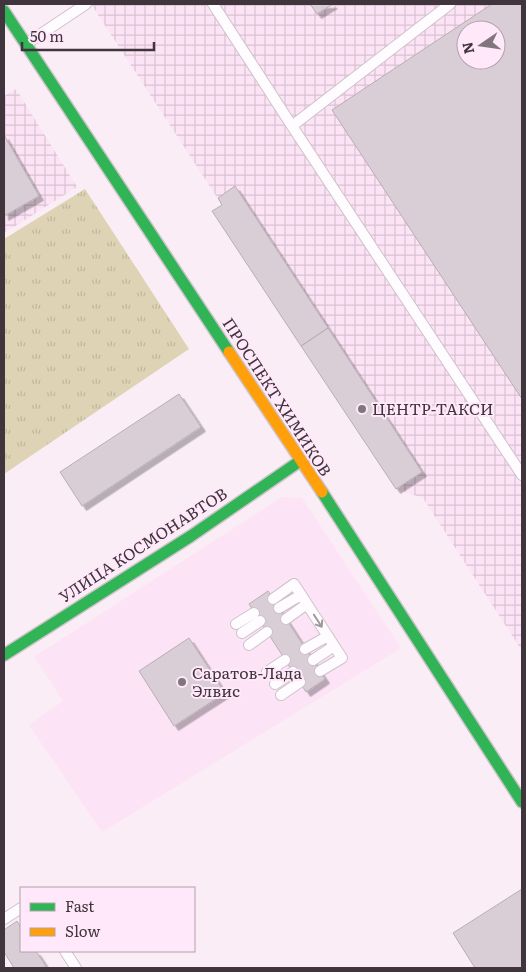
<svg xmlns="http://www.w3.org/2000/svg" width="526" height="972" viewBox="0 0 526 972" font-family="Literata,serif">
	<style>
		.built { fill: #fce3f5 }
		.industrial { fill: url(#industrial-grid); fill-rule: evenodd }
		.grass { fill: url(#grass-tufts) }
		.building { fill: #daced6; stroke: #b9aeb5; fill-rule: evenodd; filter: url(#shadow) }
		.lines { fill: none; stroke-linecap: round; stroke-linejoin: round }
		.lane-casing { stroke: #cec3cb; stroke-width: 12 }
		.fast-casing { stroke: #cec3cb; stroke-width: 14 }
		.slow-casing { stroke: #cec3cb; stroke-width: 14 }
		.lane { stroke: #fefcfe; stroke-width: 10 }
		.fast { stroke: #30b455; stroke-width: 11 }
		.slow { stroke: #ff9f0a; stroke-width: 11 }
		.oneway { stroke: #9f989e }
		.poi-dot { fill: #81757e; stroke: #ffe8f9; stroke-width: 2 }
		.labels { text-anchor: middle; stroke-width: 4; stroke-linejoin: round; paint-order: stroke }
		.street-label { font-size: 16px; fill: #40353d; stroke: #ffe8f9 }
		.poi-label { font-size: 16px; fill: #40353d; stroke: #ffe8f9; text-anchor: start }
	</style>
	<defs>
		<pattern id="industrial-grid" width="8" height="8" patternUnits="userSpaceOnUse" patternTransform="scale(1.25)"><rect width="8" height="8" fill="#fce3f5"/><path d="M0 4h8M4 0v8" fill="none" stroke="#d9c3d3"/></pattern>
		<pattern id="grass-tufts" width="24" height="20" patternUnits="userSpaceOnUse" patternTransform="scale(1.25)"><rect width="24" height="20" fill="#ded4b5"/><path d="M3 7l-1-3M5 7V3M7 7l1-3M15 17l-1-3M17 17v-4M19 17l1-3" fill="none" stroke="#c0b79d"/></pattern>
		<filter id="shadow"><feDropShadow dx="4.5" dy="4.5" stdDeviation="0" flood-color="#0004"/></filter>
	</defs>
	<rect width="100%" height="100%" fill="#faedf6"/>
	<path class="built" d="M282,497L302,498L401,648L102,832L29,725L63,701L34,657Z"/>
	<path class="industrial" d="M91,4H522V651L423,498L396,489L422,472L235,186L222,205ZM466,30H496V60H466Z
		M16,89L77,187L4,233V96Z"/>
	<path class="grass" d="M85,189L189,349L4,474V239Z"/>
	<path class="building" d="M310,4H333L317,14Z
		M492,4H522V399L332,110ZM466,30H496V60H466Z
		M4,135L39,196L4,216Z
		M235,186L328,328L301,346L212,211L222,205L218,198Z
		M328,328L422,472L396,489L301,346Z
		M179,394L201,427L82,506L60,472Z
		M268,591L325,679L306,692L249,604Z
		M189,638L225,693L174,726L139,671Z
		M522,889V968H475L453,933Z
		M17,921L21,928V951H36L47,968H14L4,952V930Z"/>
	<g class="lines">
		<defs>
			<path id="lane" d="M213,4L292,126L522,475
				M26,44L86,4
				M292,126L450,4
				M273,599L294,584L342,658L320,671
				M279,608L301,595
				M286,619L307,604
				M236,624L254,613
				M242,633L260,621
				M249,645L267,632
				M305,649L328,636
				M313,660L334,646
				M267,672L285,660
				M275,684L293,672
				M281,695L300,682
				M4,919L21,908
				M65,951L76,968"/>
			<path id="fast" d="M4,11L229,352
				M322,492L522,802
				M4,655L191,536L300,461"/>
			<path id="slow" d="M229,352L322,492"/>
		</defs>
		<use href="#lane" class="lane-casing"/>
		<use href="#fast" class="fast-casing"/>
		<use href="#slow" class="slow-casing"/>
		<use href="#lane" class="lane"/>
		<use href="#fast" class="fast"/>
		<use href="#slow" class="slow"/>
	</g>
	<defs><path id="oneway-shaft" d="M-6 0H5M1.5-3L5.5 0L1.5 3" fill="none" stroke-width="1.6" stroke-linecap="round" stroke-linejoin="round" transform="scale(1.25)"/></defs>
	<use class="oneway" href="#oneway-shaft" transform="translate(318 621) rotate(57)"/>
	<g class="poi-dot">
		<circle cx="362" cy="409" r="5"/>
		<circle cx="182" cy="682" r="5"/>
	</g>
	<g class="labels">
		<g class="street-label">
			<text transform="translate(277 397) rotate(57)" y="6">ПРОСПЕКТ ХИМИКОВ</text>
			<text transform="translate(143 545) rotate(-33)" y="6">УЛИЦА КОСМОНАВТОВ</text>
		</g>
		<g class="poi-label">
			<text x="372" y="415">ЦЕНТР-ТАКСИ</text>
			<text x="192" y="679">Саратов-Лада<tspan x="192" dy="18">Элвис</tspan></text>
		</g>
	</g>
	<rect width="526" height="972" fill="none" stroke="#40353d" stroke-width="10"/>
	<rect x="20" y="887" width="175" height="65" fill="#ffe8f9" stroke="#b3a0ae"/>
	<rect x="30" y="903" width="25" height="8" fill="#30b455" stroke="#b3a0ae"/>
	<text x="65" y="912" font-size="15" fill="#40353d">Fast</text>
	<rect x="30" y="928" width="25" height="8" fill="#ff9f0a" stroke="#b3a0ae"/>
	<text x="65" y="937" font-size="15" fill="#40353d">Slow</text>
	<g transform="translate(481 45) rotate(257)"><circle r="24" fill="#ffe8f9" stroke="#b3a0ae"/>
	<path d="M0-4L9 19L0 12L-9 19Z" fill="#81757e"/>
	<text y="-8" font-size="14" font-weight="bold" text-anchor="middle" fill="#40353d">N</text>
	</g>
	<path d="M22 42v8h132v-8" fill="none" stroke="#40353d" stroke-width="2.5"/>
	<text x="30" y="42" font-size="15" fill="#40353d" stroke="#ffe8f9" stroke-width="4" paint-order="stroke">50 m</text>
</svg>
